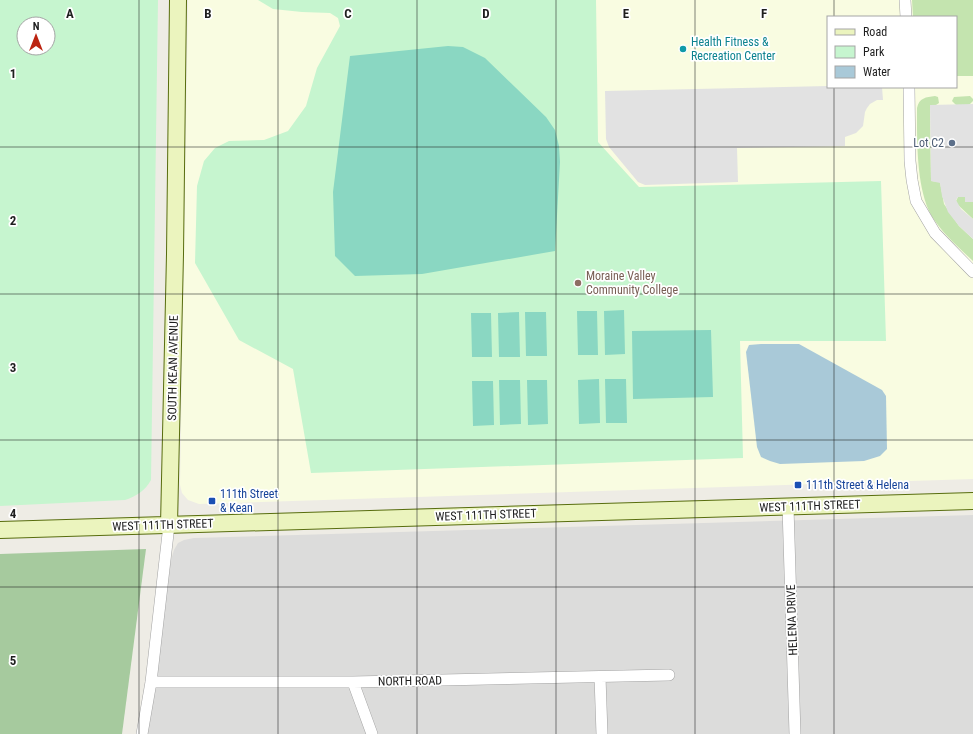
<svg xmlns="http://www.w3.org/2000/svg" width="973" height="734" viewBox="0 0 973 734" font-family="'Roboto Condensed',sans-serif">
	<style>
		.residential { fill: #dcdcdb }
		.education { fill: #f9fce1; fill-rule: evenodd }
		.grass { fill: #c4e4af }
		.forest { fill: #a6ca9e }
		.park { fill: #c6f5cf; fill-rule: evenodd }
		.pitch { fill: #8ad7c2 }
		.parking { fill: #e2e2e2 }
		.water { fill: #a9c9d8 }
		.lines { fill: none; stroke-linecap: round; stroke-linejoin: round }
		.street-casing { stroke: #a2a2a2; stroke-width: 12 }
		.secondary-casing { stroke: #586d0e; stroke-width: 18 }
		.street { stroke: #fff; stroke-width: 11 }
		.secondary { stroke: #ebf4be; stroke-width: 16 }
		.grid { fill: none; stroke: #1e1e1e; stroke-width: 1; stroke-opacity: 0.55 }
		.culture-dot { fill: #0f9aa8; stroke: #fff; stroke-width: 1.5 }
		.service-dot { fill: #5c6f8a; stroke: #fff; stroke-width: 1.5 }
		.education-dot { fill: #8d6e63; stroke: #fff; stroke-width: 1.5 }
		.transit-dot { fill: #1a4fb4; stroke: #fff; stroke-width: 1.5 }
		.labels { text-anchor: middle; stroke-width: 3.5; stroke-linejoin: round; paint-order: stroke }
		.culture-label { font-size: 12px; fill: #0d838f; stroke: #fff; text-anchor: start }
		.service-label { font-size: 12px; fill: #4e5e75; stroke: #fff; text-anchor: end }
		.education-label { font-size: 12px; fill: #785e54; stroke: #fff; text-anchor: start }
		.street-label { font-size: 12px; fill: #1e1e1e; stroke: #fff }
		.transit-label { font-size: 12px; fill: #164399; stroke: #fff; text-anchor: start }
		.grid-label { font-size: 13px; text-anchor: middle; font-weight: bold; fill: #1e1e1e; stroke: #fff; stroke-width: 3.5; stroke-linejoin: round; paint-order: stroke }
	</style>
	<rect width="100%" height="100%" fill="#eeece5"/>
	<path class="residential" d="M973,515V734H146L171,560L174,550L178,543L184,540L194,538Z"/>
	<path class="education" d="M188,0H973V479L199,504L188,500L182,493L180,485ZM828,17H956V87H828Z"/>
	<path class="grass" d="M912,0H973V76H956V17H913Z
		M935,96L938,97L939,103L936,105H930L931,181L940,182L944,204L959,226L973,239V261C958,247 942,233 931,215C916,187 917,139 917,108C919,98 926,97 935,96Z
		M970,96L973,99V101L969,105H956L952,101L954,97Z
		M958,197H965V202H973V219L957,204L956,201Z"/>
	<path class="forest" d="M146,549L122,734H0V554Z"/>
	<path class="park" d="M0,0H158L151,480C146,490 135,497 125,500L0,506ZM24,24H48V48H24Z
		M258,0H596L598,142L639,187L881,181L886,341H740L743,458L311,473L293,369L239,340L195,263L197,186L204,161L215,148L229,141L264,140L288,131L306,106L317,68L340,26L338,18L330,13L302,12L273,9Z"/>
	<path class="pitch" d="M448,46L463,47L485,58L546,117L555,130L559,146L560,162L555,251L422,274L355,276L335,256L333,192L350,56Z
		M624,310L625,354L605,355L604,311Z
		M577,311H597L598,355H578Z
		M519,312L520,357H499L498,313Z
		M525,312H546L547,356H526Z
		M471,313H491L492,357H472Z
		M711,330L713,397L633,399L632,331Z
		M599,379L600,423L579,424L578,380Z
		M605,379H626L627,423H606Z
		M499,380H520L521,424L500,425Z
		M527,380H547L548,424L528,425Z
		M493,381L494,425L473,426L472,381Z"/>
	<path class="parking" d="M828,86L882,87L883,100H877L870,104L867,108L865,112L863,126L856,133L845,137V146L737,148L738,182L645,185L638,182L609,147L606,139L605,91Z
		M973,104V202H965V197H958L956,200L961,209L973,219V239L959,226L948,212L942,196L940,183L931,181L930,105Z"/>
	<path class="water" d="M761,344H799L882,390L886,396L887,449L880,456L864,461L780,464L770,461L761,457L757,447L746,352L749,345Z"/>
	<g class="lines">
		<defs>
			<path id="street" d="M905,0L906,17
				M909,87L910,161L912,180L916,201L935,233L973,272
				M788,507L795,734
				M600,677L602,734
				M151,682H353L669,675
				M353,682L372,734
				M142,734L151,682L169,525"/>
			<path id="secondary" d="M169,525L175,254L178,0
				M0,530L973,501"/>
		</defs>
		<use href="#street" class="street-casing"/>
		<use href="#secondary" class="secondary-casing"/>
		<use href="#street" class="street"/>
		<use href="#secondary" class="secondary"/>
	</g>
	<path class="grid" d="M139,0V734M278,0V734M417,0V734M556,0V734M695,0V734M834,0V17M834,87V734M0,147H973M0,294H973M0,440H973M0,587H973"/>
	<circle class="culture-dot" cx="683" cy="49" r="4"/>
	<circle class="service-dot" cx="952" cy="143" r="4"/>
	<circle class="education-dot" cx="578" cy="283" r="4"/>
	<g class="transit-dot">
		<rect x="794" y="481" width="8" height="8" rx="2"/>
		<rect x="208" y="497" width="8" height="8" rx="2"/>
	</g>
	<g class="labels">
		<g class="culture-label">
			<text x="691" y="46">Health Fitness &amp;<tspan x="691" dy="14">Recreation Center</tspan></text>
		</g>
		<g class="service-label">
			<text x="944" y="147">Lot C2</text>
		</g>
		<g class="education-label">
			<text x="586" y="280">Moraine Valley<tspan x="586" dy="14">Community College</tspan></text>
		</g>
		<g class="street-label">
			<text transform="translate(173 368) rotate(-89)" y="4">SOUTH KEAN AVENUE</text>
			<text transform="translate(810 506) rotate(-2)" y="4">WEST 111TH STREET</text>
			<text transform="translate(486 515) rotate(-2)" y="4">WEST 111TH STREET</text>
			<text transform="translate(163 525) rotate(-2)" y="4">WEST 111TH STREET</text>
			<text transform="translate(792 620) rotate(-92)" y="4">HELENA DRIVE</text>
			<text transform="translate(410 681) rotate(-1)" y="4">NORTH ROAD</text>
		</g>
		<g class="transit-label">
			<text x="806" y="489">111th Street &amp; Helena</text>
			<text x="220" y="498">111th Street<tspan x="220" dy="14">&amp; Kean</tspan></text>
		</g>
	</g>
	<g class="grid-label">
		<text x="70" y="18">A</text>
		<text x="208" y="18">B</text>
		<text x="348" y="18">C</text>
		<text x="486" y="18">D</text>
		<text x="626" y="18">E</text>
		<text x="764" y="18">F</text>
		<text x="13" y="78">1</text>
		<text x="13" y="225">2</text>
		<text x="13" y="372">3</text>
		<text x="13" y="518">4</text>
		<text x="13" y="665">5</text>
	</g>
	<rect x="827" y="16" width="130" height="72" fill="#ffffff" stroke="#a5a5a5"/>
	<rect x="835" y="29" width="20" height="6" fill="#ebf4be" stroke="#a5a5a5"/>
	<text x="863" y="36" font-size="12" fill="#1e1e1e">Road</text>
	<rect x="835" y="46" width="20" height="12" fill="#c6f5cf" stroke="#a5a5a5"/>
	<text x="863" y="56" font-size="12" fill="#1e1e1e">Park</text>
	<rect x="835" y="66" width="20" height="12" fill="#a9c9d8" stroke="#a5a5a5"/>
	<text x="863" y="76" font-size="12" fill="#1e1e1e">Water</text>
	<g transform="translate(36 36)"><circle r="19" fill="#ffffff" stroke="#a5a5a5"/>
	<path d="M0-3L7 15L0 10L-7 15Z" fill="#bc2411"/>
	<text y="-6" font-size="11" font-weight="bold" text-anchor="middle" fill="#1e1e1e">N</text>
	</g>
</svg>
